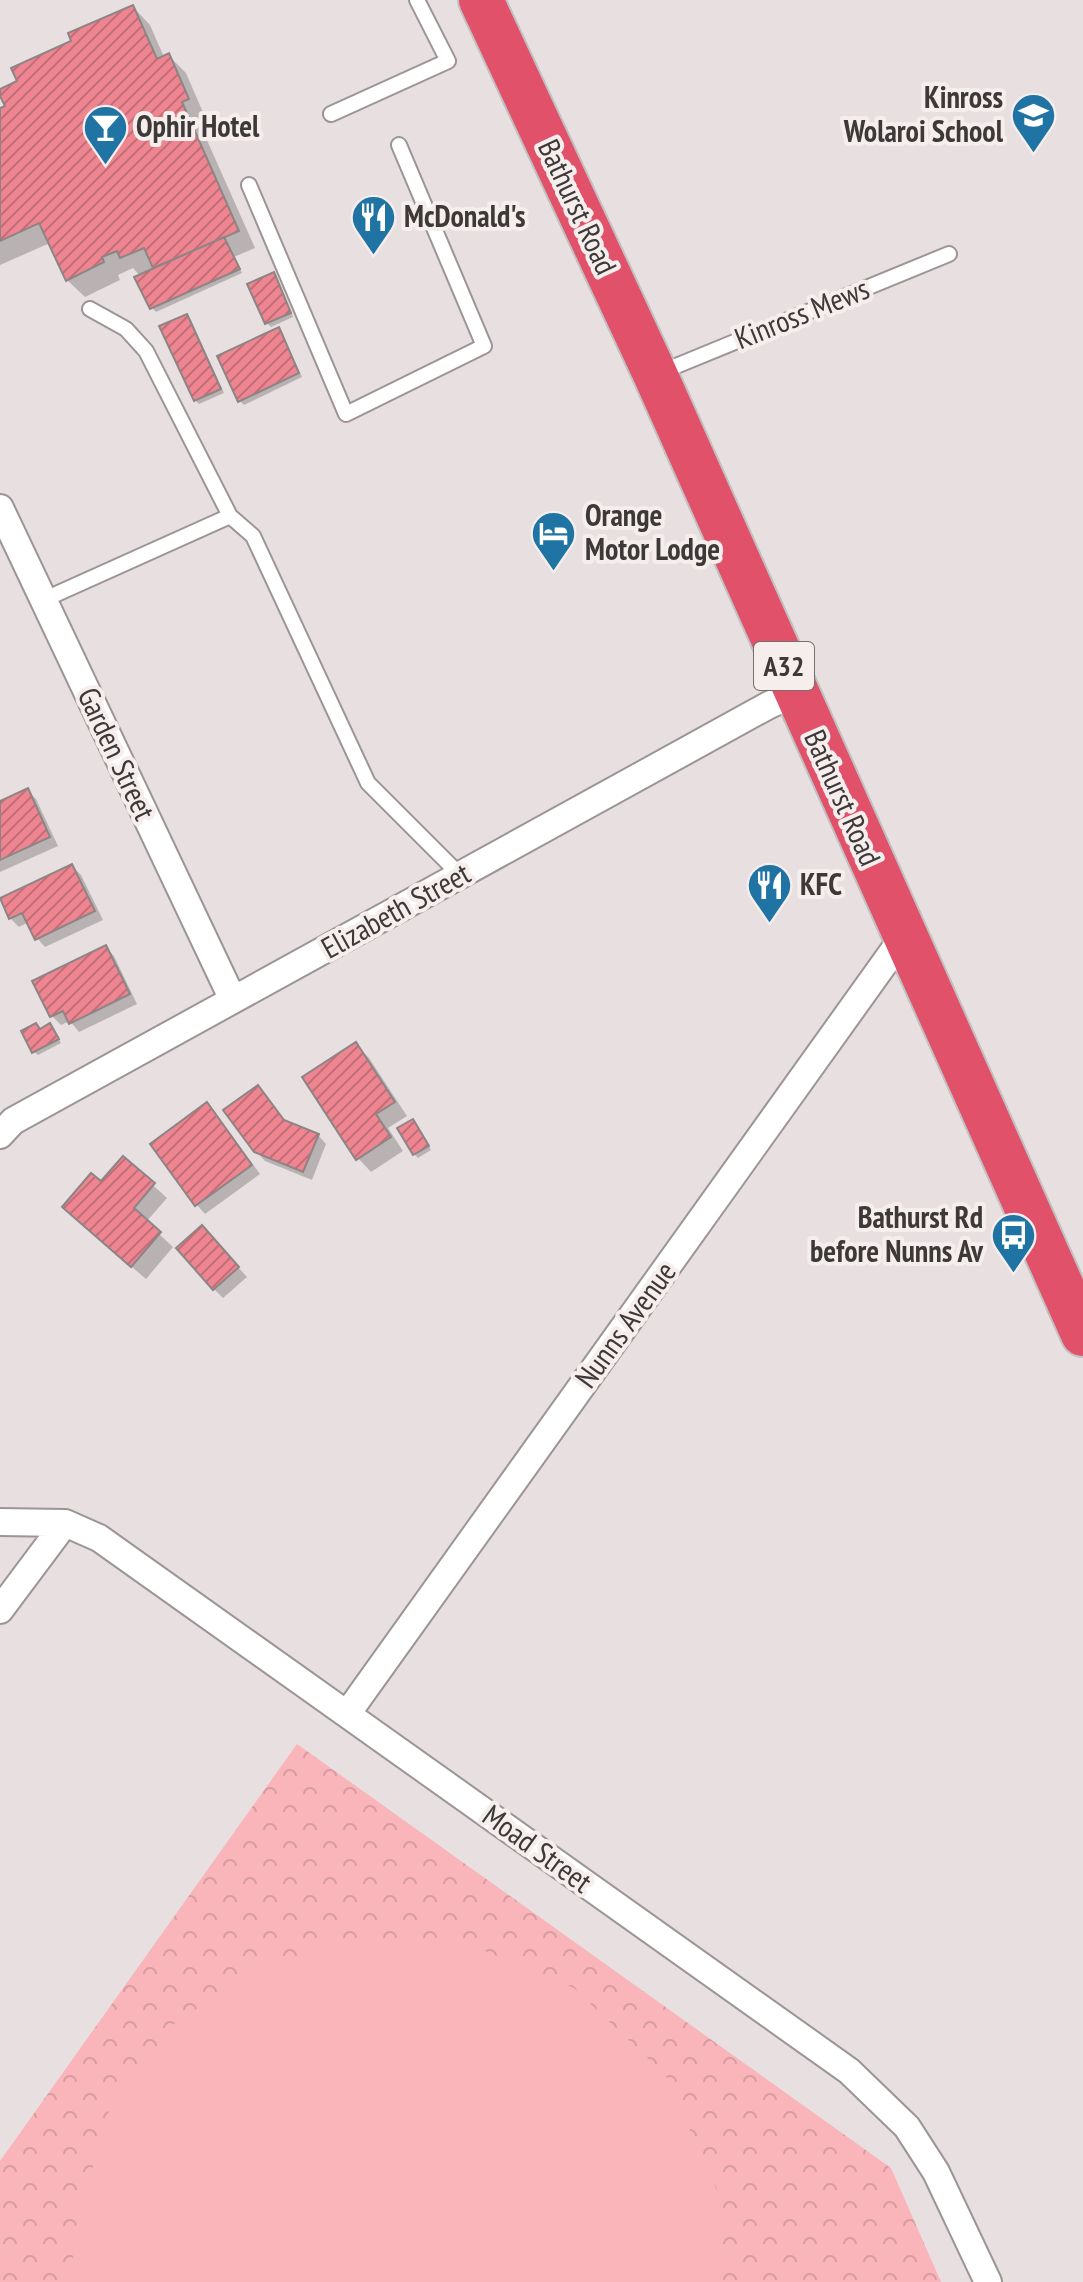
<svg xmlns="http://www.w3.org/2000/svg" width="1083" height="2282" viewBox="0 0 1083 2282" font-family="'PT Sans Narrow',sans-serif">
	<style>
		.park { fill: url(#park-crowns) }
		.pitch { fill: #f9b5ba }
		.shadow { fill: #0003 }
		.building { fill: url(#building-hatch); stroke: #8d8585; stroke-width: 2 }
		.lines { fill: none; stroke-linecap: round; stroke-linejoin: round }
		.lane-casing { stroke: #9d9595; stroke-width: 18 }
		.street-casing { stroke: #9d9595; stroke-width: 30 }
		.highway-casing { stroke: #c1c0c0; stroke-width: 48 }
		.lane { stroke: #fff; stroke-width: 14 }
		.street { stroke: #fff; stroke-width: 26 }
		.highway { stroke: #e1516a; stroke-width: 44 }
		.labels { text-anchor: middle; stroke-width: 8; stroke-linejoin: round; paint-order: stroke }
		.shield { fill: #f6eded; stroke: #746f6f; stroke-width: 2 }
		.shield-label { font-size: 28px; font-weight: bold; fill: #3d3939 }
		.poi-label { font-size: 30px; font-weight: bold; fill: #3d3939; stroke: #f6eded; text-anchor: start }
		.street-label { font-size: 30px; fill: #3d3939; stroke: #f6eded }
	</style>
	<defs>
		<pattern id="park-crowns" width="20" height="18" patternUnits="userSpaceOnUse" patternTransform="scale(2)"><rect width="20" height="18" fill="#f9b5ba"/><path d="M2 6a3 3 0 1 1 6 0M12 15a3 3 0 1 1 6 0" fill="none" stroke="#d69ca1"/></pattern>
		<pattern id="building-hatch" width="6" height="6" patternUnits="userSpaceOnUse" patternTransform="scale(2)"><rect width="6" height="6" fill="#ee8591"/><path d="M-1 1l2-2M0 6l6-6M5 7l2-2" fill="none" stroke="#c26e77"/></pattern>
	</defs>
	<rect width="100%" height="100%" fill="#e8dfe0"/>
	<path class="park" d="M297,1744L891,2168L941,2282H0V2161Z"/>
	<path class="pitch" d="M369,1938L475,1947L574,1988L666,2076L718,2193L720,2282H77L71,2244L110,2107L175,2023L265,1964Z"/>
	<path class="shadow" d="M133,7L150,25L164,57L168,55L186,73L205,117L198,120L255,248L234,257L242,273L156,312L152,308L141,277L133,268L118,275L120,280L85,297L67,280L50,243L0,265V110L7,107L0,92L20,82L73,42Z
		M273,274L277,278L293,317L271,327L267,323L250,285Z
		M187,316L191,320L224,393L199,404L195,400Z
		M278,330L282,334L302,377L244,405L240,401Z
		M27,791L36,799L58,846L0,872V803Z
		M72,866L81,875L103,920L45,947L37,938L29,922L19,927L10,918Z
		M106,948L114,956L137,1004L79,1032L70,1021L61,1025L52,1016L35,982Z
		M41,1030H54L61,1043L38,1055L34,1052Z
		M356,1045L369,1058L407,1116L388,1128L403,1151L371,1172L358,1158Z
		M258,1087L286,1123L318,1135L326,1144L312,1180L265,1161L256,1151Z
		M207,1105L216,1114L260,1174L205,1214L197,1205L153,1144Z
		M417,1125L431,1150L418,1158L414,1154Z
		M123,1158L167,1198L146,1222L173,1247L146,1279L78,1221L101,1184Z
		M211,1237L247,1277L223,1298L214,1289Z"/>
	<path class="building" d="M133,5L157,59L169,53L189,99L182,102L239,231L153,268L144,248L120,258L117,251L102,257L104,262L66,281L39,223L0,241V108L5,106L0,96V89L17,81L11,68L71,41L68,33Z
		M224,237L240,269L150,309L134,277Z
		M274,272L291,313L265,324L247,284Z
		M187,314L221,389L194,401L159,326Z
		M279,327L299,373L238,402L217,356Z
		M28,788L50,837L0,860V801Z
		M72,864L95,911L35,940L22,913L9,919L0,898Z
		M106,945L130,994L69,1024L63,1011L50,1017L32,981Z
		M36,1023L40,1029L50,1023L59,1039L32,1053L21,1031Z
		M356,1042L395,1102L376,1114L391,1137L356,1160L302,1077Z
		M258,1085L284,1120L319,1134L303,1172L254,1152L223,1110Z
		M207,1102L252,1165L195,1206L150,1144Z
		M413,1119L429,1146L413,1155L397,1128Z
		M123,1156L155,1183L134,1208L161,1232L131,1267L62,1207L91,1173L101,1181Z
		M202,1225L239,1267L213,1290L176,1248Z"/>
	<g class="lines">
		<defs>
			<path id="lane" d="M331,114L448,61L417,0
				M249,185L346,414L484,346L399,145
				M659,373L949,254
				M230,516L253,536L368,783L460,875
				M43,600L230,516L146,351L126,329L90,309"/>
			<path id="street" d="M0,508L233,1000
				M0,1135L13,1121L769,705L796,693
				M0,1522L65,1523L99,1538L849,2071L907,2127L936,2172L988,2282
				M0,1610L65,1523
				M347,1714L904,936"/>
			<path id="highway" d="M481,0L655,374L1083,1334"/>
		</defs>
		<use href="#lane" class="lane-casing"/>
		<use href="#street" class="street-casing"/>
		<use href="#highway" class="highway-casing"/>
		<use href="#lane" class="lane"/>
		<use href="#street" class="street"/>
		<use href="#highway" class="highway"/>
	</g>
	<defs>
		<symbol id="school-pin" viewBox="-11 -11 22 30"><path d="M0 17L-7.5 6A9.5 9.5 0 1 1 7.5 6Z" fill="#1f74a4" stroke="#f6eded"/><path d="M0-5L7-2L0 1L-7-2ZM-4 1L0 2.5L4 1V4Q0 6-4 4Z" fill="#fff"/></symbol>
		<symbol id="bar-pin" viewBox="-11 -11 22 30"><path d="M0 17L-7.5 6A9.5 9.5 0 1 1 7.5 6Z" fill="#1f74a4" stroke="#f6eded"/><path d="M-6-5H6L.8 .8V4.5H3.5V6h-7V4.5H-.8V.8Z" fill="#fff"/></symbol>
		<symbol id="restaurant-pin" viewBox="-11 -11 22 30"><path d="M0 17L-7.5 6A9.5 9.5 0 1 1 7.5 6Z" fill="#1f74a4" stroke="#f6eded"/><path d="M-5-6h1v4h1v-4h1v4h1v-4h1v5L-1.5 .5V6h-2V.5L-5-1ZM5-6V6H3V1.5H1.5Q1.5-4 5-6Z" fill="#fff"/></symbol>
		<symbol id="hotel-pin" viewBox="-11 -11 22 30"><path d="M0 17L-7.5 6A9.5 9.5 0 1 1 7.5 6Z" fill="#1f74a4" stroke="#f6eded"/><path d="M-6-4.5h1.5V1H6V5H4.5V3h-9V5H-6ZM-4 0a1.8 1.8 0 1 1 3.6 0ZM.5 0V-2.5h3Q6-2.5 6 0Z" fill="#fff"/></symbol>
		<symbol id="bus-pin" viewBox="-11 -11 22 30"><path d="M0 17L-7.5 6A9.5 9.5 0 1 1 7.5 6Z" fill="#1f74a4" stroke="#f6eded"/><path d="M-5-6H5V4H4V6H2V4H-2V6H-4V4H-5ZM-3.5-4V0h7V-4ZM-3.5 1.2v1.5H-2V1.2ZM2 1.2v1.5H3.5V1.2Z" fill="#fff"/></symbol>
	</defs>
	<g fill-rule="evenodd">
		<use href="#school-pin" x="1008" y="90" width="51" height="69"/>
		<use href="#bar-pin" x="80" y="102" width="51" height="69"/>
		<use href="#restaurant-pin" x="348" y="192" width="51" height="69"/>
		<use href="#hotel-pin" x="528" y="508" width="51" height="69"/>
		<use href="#restaurant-pin" x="744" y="860" width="51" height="69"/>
		<use href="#bus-pin" x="988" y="1210" width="51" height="69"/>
	</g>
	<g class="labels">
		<rect class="shield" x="754" y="642" width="60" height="48" rx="6"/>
		<g class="shield-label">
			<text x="784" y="676">A32</text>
		</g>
		<g class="poi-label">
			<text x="1003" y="108" text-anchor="end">Kinross<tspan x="1003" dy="34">Wolaroi School</tspan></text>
			<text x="136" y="137">Ophir Hotel</text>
			<text x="404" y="227">McDonald's</text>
			<text x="585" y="526">Orange<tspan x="585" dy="34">Motor Lodge</tspan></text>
			<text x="800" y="895">KFC</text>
			<text x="983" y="1228" text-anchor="end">Bathurst Rd<tspan x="983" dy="34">before Nunns Av</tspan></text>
		</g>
		<g class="street-label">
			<text transform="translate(577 207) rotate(65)" y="10">Bathurst Road</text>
			<text transform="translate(802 314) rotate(-22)" y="10">Kinross Mews</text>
			<text transform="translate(116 754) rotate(65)" y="10">Garden Street</text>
			<text transform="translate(842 798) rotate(66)" y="10">Bathurst Road</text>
			<text transform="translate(396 911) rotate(-29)" y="10">Elizabeth Street</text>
			<text transform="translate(626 1325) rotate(-54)" y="10">Nunns Avenue</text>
			<text transform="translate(537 1849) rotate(36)" y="10">Moad Street</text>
		</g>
	</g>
</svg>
